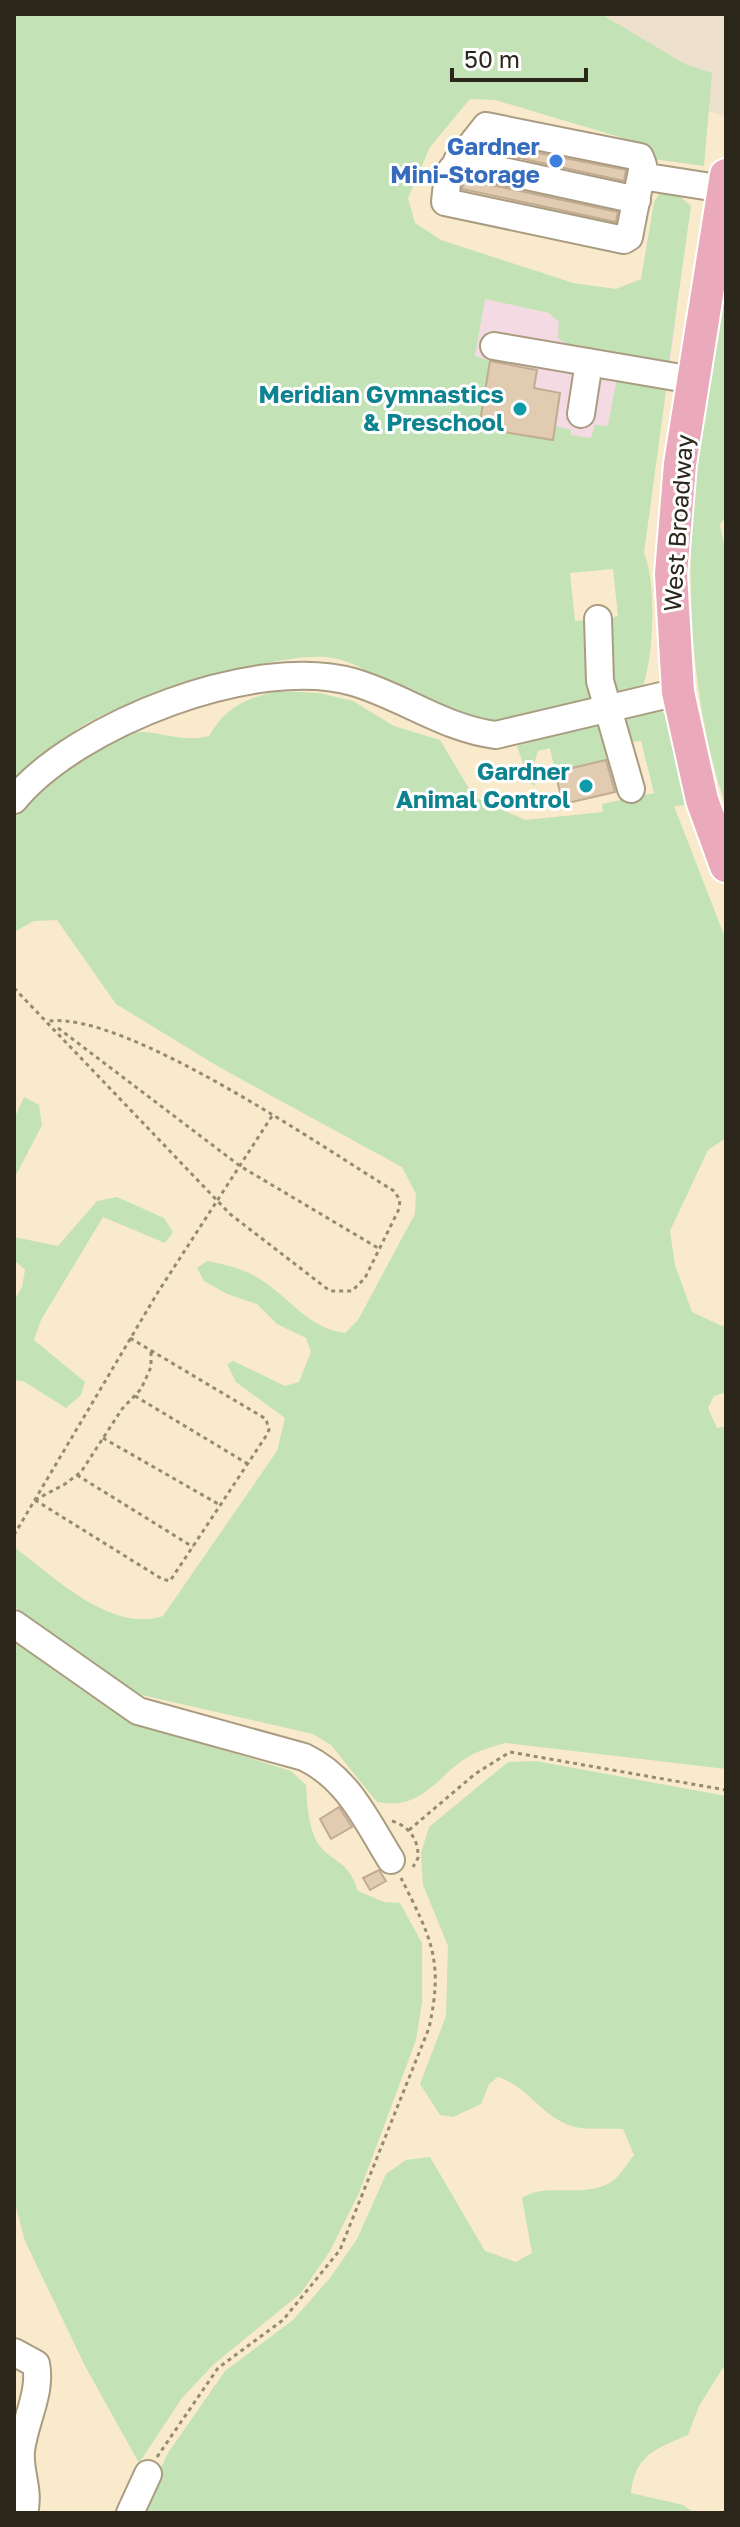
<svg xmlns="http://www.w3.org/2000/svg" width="740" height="2527" viewBox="0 0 740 2527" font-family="'Golos Text',sans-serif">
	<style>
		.commercial { fill: #ede0cc }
		.education { fill: #f4dae2 }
		.green { fill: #c3e2b6 }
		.building { fill: #e1ccb2; stroke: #c1ac92; stroke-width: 2 }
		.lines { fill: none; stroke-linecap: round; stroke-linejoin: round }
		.minor-casing { stroke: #aa9c80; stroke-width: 30 }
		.major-casing { stroke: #fff; stroke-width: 36 }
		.path { stroke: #958b75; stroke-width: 3; stroke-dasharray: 4 4; stroke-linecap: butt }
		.minor { stroke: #fff; stroke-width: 26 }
		.major { stroke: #ebaabb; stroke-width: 32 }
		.shop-dot { fill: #3f7fe0; stroke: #fff; stroke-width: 3 }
		.culture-dot { fill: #0f9aa8; stroke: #fff; stroke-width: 3 }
		.labels { text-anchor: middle; stroke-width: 6; stroke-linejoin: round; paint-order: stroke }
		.shop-label { font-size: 24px; font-weight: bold; fill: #366cbe; stroke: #fff; text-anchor: end }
		.culture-label { font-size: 24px; font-weight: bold; fill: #0d838f; stroke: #fff; text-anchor: end }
		.street-label { font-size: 24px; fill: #2b261a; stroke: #fff }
	</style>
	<rect width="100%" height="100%" fill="#f9eacc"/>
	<path class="commercial" d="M601,14H726V117L708,111L711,73L685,64Z"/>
	<path class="education" d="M484,299L549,313L675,326L655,467L463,441Z"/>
	<path class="green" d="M14,14H601L685,64L712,73L704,166L653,159L636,142L495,100L470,99L430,147L408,198L415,223L441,240L573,283L616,289L641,279L654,202L661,191L675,192L691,206L669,363L577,350L558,338L559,322L549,313L485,299L475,356L490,361L480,428L552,440L555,426L571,430V435L591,438L595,425L608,426L617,378L667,383L644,553C657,582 654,662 641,691L615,700L603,619L618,616L613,569L570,573L575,621L595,619L592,701L492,726L372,686L362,668C353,664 343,660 333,658C284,648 126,699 82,726C57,742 34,765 14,787Z
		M726,256V515L720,525L726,553V807C666,629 694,436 726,256Z
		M277,691L319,693L353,701L394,726L440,740L474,797L525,820L603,812L602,804L654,793L641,741L627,742L620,715L658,705L667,718L686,805L674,806L726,940V1138L708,1150L670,1231L675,1265L692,1312L722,1326L726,1324V1392L714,1396L708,1408L717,1428L726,1426V1769L505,1743C495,1746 484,1749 475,1753C437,1772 427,1811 377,1802L331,1745L313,1734L133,1693L61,1645L14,1606L15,1548C55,1577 110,1633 163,1616L277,1451L285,1418L236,1382L227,1364L233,1361L285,1386L299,1382L311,1352L306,1338L277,1324L257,1304L227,1294L204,1281L197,1268L207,1261C229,1265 247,1270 266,1283C292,1302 312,1329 345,1333L358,1320L415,1214L416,1194L402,1167L219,1067L116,1004L57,920L34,921L14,932C14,898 8,853 14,820C19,790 102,740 130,733C155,728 179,744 209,736C226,707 245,699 277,691Z
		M603,719L617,768L610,770L607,760L555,772L550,748L538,751L533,767L535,786L529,782L517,746Z
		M24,1097L39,1105L42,1125L14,1179V1119Z
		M117,1197L164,1218L173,1232L165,1243L103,1217L41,1320L34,1340L85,1382L81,1395L66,1408L23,1381L14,1380V1301L22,1287L25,1270L14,1260V1237L58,1246L97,1201Z
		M14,1637L156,1729L291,1771L306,1785C307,1803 308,1826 317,1842C331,1864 347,1857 358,1891L384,1902L400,1903L422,1943V2002L416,2040L359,2193L330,2251L301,2293L214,2364L182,2398L139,2463L85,2366L25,2241L14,2200Z
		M536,1761L726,1796V2363L699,2406L688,2435C655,2449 635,2455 631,2493L683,2505L694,2513H140L168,2453L225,2371L293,2320L330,2278L357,2239L386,2174L406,2160L430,2157L485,2251L516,2262L532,2253L522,2198C546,2182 579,2198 608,2184C618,2179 627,2164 634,2155L623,2129C606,2128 581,2131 566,2124C540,2113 525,2085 498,2077L489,2084L481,2104L453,2117L440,2115L420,2084L446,2016L448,1946L423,1885L421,1853L429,1827L508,1762Z"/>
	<path class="building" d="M492,144L626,170L624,181L487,151Z
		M464,179L618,212L616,222L462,189Z
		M490,361L537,370L534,388L560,393L553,440L479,428Z
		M606,760L615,792L563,804L555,772Z
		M339,1807L352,1827L331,1839L320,1819Z
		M379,1870L386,1881L370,1890L363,1878Z"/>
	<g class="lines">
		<defs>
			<path id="minor" d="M486,126L640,157L643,165L629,237L624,240L445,202L448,174Z
				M457,161L637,200
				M641,176L724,189
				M494,346L693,380
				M581,414L589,362
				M598,619L600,681L631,789
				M14,800C76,724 257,654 353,682C402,696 445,729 496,735L678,692
				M14,1624L138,1711L304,1757C348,1778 366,1820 391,1860
				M14,2352L36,2364C42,2393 24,2422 21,2451C19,2472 30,2491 24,2513
				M130,2513L148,2474"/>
			<path id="major" d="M726,175L680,464L671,574L678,692L702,800L726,866"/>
		</defs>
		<use href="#minor" class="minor-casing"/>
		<use href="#major" class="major-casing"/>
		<path class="path" d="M14,988L230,1214L330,1291H352L365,1278L399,1209L400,1200L394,1191C322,1147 127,1012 49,1021
			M58,1028L240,1166L378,1248
			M135,1396L248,1464
			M103,1438L220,1505
			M77,1475L193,1547
			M35,1500L162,1579L170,1581L266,1436L269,1430L266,1419L130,1338
			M35,1500L65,1484L81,1472L122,1409L141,1389L151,1367V1352
			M14,1535L158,1292L272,1116
			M392,1821C409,1826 419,1840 418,1858L413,1867
			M409,1830L475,1774L510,1752L726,1790
			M157,2457L218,2368L283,2320L340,2250L429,2028C444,1960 431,1938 401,1878"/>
		<use href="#minor" class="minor"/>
		<use href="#major" class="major"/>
	</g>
	<circle class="shop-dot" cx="556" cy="161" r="8"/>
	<g class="culture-dot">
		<circle cx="520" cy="409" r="8"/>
		<circle cx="586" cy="786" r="8"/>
	</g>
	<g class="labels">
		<g class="shop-label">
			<text x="540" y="155">Gardner<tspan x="540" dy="28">Mini-Storage</tspan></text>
		</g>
		<g class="culture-label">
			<text x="504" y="403">Meridian Gymnastics<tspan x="504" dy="28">&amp; Preschool</tspan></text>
			<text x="570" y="780">Gardner<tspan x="570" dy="28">Animal Control</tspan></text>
		</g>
		<g class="street-label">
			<text transform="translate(679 523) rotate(-86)" y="8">West Broadway</text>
		</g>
	</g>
	<rect width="740" height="2527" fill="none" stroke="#2b261a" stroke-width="32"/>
	<path d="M452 68v12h134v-12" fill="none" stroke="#2b261a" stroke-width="4"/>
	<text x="464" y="68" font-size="24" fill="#2b261a" stroke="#ffffff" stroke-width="6" paint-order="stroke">50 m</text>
</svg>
